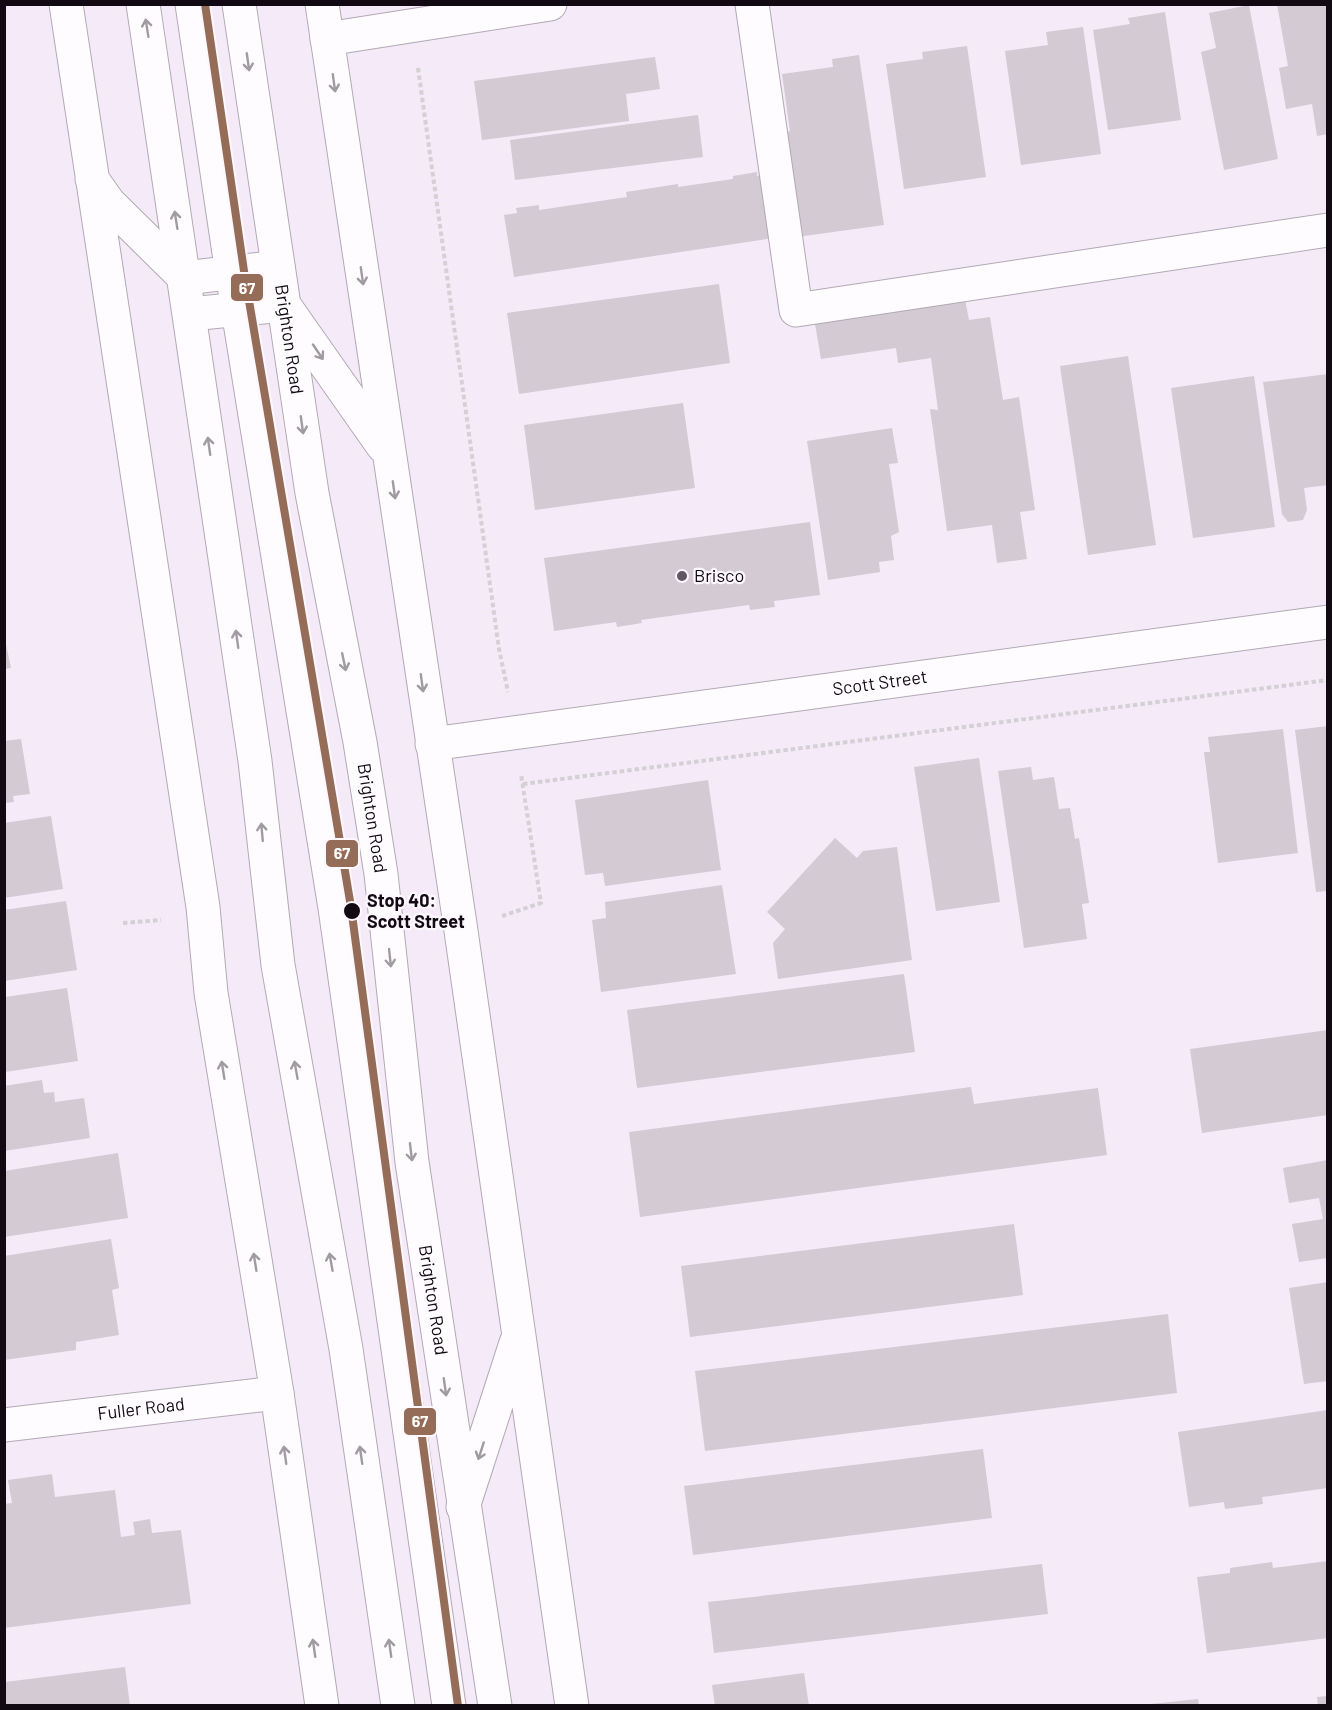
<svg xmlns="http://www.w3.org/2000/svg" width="1332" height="1710" viewBox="0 0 1332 1710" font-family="Barlow,sans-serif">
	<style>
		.building { fill: #d3cad4 }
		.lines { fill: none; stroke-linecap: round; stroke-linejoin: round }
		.minor-casing { stroke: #b2a9b4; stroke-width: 35 }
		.major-casing { stroke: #b2a9b4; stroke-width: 35 }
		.highway-casing { stroke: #b2a9b4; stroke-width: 35 }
		.path { stroke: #d4d0d5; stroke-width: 4; stroke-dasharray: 4.5 3; stroke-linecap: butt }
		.minor { stroke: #fefcfe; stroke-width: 33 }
		.major { stroke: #fefcfe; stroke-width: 33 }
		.highway { stroke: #fefcfe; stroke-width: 33 }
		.tram-1-casing { stroke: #fdf8fe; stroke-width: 12 }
		.tram-1 { stroke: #956c58; stroke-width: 8 }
		.oneway { stroke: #a09ba0 }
		.poi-dot { fill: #615863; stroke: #fdf8fe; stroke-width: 2 }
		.stop-dot { fill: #120a13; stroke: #fdf8fe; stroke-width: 2 }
		.labels { text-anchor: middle; stroke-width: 4.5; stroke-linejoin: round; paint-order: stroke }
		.street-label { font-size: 18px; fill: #120a13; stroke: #fdf8fe }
		.poi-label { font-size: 18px; fill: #120a13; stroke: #fdf8fe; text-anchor: start }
		.stop-label { font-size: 18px; font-weight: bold; fill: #120a13; stroke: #fdf8fe; text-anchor: start }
		.line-badge { stroke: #fdf8fe; stroke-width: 2 }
		.badge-label { font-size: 16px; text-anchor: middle; font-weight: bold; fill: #fff }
	</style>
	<rect width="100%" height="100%" fill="#f5eaf7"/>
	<path class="building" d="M1277,4H1328V134L1317,136L1312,104L1286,109L1279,68L1288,66Z
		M1249,5L1278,159L1224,170L1201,52L1216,48L1209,13Z
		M1165,12L1181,120L1108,130L1093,30L1130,24L1128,18Z
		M1083,27L1101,154L1021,165L1005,51L1048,45L1046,32Z
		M967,46L986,177L904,189L886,64L923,59L922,52Z
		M859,55L884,225L797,237L782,133L790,131L782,74L833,67L832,59Z
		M655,57L660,89L626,94L629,121L482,140L474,81Z
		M698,115L703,157L515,180L510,140Z
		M757,172V176L765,174L774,238L514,277L504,215L517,213L516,208L539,205V210L627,197L626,192L678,184V187L733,179V176Z
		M719,284L730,363L519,394L507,313Z
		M964,294L969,320L990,317L1003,400L1019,397L1035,510L1020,512L1027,559L997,563L992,525L947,531L930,409L938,410L931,358L898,363L896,348L821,359L814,318Z
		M1128,356L1156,545L1088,555L1060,366Z
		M1328,374V485L1304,488L1307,510L1303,520L1288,522L1282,514L1263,382Z
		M1254,376L1275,527L1193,538L1171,388Z
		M683,403L695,488L535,510L524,425Z
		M892,428L898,463L889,464L899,532L891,536L894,560L879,562L880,572L828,580L807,441Z
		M810,522L820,595L774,601L775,607L750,610L749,605L641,620L642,623L617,627L616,622L554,631L544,558Z
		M4,635L11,668L4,669Z
		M1328,726V891L1316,892L1295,730Z
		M1283,729L1298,853L1218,863L1204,752H1210L1208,737Z
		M21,739L30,794L13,796L14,802L4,803V741Z
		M979,758L1000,902L936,911L914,767Z
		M1031,767L1033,780L1054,777L1059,809L1070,808L1075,839L1079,838L1089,903L1082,904L1087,939L1024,948L998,771Z
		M708,780L721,870L605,886L603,873L585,875L575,800Z
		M51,816L63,889L4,898V823Z
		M835,838L857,858L863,851L897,847L912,960L778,979L773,943L785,929L767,912Z
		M722,885L736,974L601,992L592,920L606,918L605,902Z
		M66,901L77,970L4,981V910Z
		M904,974L915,1052L637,1088L627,1010Z
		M67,988L78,1061L5,1072V997Z
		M1328,1030V1115L1202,1133L1190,1049Z
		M42,1080L44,1093L54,1092L55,1102L84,1098L90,1138L4,1151V1086Z
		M971,1087L974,1104L1098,1088L1107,1155L640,1217L629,1132Z
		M118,1153L128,1218L4,1237V1171Z
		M1328,1160V1258L1299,1262L1292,1224L1323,1219L1319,1198L1289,1203L1283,1168Z
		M1014,1224L1023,1295L690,1337L681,1266Z
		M111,1239L119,1288L112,1290L119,1335L76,1342V1350L4,1360V1256Z
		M1328,1282V1381L1304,1384L1289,1288Z
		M1168,1314L1177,1393L705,1451L695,1371Z
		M1328,1410V1488L1262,1497L1263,1504L1225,1509L1224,1502L1189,1507L1178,1432Z
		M983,1449L992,1518L693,1555L684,1486Z
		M52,1474L55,1497L115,1490L121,1537L135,1535L133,1522L150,1519L152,1533L181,1530L191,1604L4,1628V1504L12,1503L8,1480Z
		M1328,1561V1638L1207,1653L1197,1577L1230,1573V1568L1272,1562L1273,1568Z
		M1042,1564L1048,1614L714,1653L708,1602Z
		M125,1667L130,1706H5V1682Z
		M804,1673L809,1706H715L712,1685Z
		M1328,1696V1706H1318L1317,1697Z
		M1198,1699L1199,1706H1152L1151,1704Z"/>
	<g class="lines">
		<defs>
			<g id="minor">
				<path d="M192,4L232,273L335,908L449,1706"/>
				<path d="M752,4L796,310L1328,230"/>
				<path d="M327,39L550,4"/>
				<path id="s1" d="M432,744L1328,622"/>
				<path id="s2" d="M4,1425L277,1393"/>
			</g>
			<path id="major" d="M66,4L203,907L211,993L277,1393L322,1706
				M322,4L460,924L572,1706
				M92,179L109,203L185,278
				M284,305L383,446
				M463,1507L516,1343"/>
			<g id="highway">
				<path d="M143,4L255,761L278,965L346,1349L398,1706"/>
				<path id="s3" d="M239,4L312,493L360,742L381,874L412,1162L495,1706"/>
				<path d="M185,278L278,267"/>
				<path d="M190,314L284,305"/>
			</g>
		</defs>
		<use href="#minor" class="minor-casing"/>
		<use href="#major" class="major-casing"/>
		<use href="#highway" class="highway-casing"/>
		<path class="path" d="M418,68L499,649L508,692
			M523,784L1328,680
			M502,916L541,903L521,774
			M123,923L161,920"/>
		<use href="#minor" class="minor"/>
		<use href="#major" class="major"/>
		<use href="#highway" class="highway"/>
		<defs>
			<path id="tram-1" d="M205,4L244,271L351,907L458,1706"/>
		</defs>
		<use href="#tram-1" class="tram-1-casing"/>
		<use href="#tram-1" class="tram-1"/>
	</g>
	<defs><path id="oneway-shaft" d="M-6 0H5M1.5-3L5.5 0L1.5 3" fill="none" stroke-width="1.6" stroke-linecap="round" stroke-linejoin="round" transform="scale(1.5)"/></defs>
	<g class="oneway">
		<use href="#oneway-shaft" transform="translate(147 28) rotate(-99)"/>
		<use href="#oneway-shaft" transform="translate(248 62) rotate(82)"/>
		<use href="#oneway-shaft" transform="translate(334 83) rotate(82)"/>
		<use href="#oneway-shaft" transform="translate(176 220) rotate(-99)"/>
		<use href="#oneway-shaft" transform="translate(362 276) rotate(82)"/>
		<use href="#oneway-shaft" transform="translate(318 352) rotate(56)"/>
		<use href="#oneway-shaft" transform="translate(302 425) rotate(82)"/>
		<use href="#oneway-shaft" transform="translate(209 446) rotate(-98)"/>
		<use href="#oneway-shaft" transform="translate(394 490) rotate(82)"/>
		<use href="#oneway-shaft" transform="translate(237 639) rotate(-98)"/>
		<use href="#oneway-shaft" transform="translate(344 662) rotate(78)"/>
		<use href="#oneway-shaft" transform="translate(422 683) rotate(82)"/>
		<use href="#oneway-shaft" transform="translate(262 832) rotate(-95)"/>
		<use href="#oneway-shaft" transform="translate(390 958) rotate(84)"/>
		<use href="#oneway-shaft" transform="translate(223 1070) rotate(-99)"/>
		<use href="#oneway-shaft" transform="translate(296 1070) rotate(-100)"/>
		<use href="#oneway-shaft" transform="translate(411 1152) rotate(83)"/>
		<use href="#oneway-shaft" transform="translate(255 1262) rotate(-99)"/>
		<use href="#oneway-shaft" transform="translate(331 1262) rotate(-100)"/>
		<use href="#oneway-shaft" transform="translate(445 1387) rotate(82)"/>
		<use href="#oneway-shaft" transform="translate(481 1451) rotate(108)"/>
		<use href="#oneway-shaft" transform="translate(285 1455) rotate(-98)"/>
		<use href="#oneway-shaft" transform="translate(361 1455) rotate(-98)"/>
		<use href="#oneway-shaft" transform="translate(314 1648) rotate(-98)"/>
		<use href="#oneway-shaft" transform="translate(390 1648) rotate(-98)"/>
	</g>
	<circle class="poi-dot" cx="682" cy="576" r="6"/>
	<circle class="stop-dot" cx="352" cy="911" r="9"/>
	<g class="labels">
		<g class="street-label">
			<text dy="6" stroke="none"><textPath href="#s3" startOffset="339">Brighton Road</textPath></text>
			<text dy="6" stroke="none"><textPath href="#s1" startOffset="452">Scott Street</textPath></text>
			<text dy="6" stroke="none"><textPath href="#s3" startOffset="825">Brighton Road</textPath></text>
			<text dy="6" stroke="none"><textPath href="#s3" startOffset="1311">Brighton Road</textPath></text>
			<text dy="6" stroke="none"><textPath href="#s2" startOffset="138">Fuller Road</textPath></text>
		</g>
		<g class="poi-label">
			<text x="694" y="582">Brisco</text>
		</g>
		<g class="stop-label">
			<text x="367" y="907">Stop 40:<tspan x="367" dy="21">Scott Street</tspan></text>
		</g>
	</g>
	<g class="line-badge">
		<rect x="230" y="273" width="34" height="29" rx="6" fill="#956c58"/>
		<rect x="325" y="839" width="34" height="29" rx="6" fill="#956c58"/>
		<rect x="403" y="1407" width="34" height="29" rx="6" fill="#956c58"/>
	</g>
	<g class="badge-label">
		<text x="247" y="294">67</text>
		<text x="342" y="859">67</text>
		<text x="420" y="1427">67</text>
	</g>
	<rect width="1332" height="1710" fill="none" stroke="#120a13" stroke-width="12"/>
</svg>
